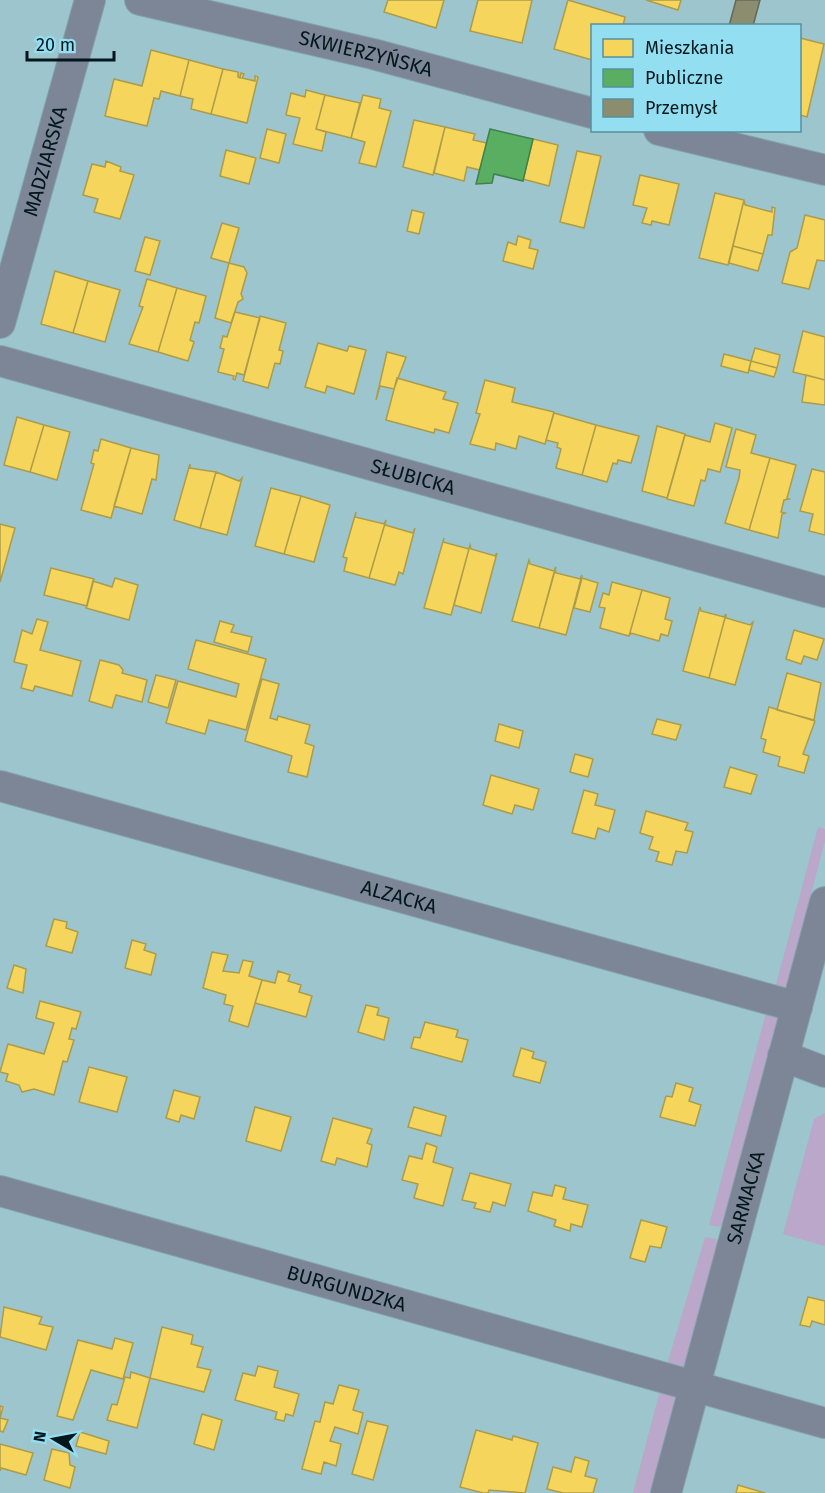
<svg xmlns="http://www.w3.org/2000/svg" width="825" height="1493" viewBox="0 0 825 1493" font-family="'Fira Sans',sans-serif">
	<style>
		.green { fill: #baa7c9 }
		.homes { fill: #f6d55c; stroke: #ac9c49; stroke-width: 1.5 }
		.public { fill: #5aae61; stroke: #3f814c; stroke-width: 1.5 }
		.industry { fill: #8c8c6e; stroke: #626955; stroke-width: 1.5 }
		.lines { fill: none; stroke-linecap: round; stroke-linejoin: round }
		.minor-casing { stroke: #84a3aa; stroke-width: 32 }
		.minor { stroke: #7d8697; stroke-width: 30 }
		.labels { text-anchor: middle; stroke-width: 6; stroke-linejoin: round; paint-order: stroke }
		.street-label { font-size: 20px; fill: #01171c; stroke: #93dff1 }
	</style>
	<rect width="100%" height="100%" fill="#9cc5ce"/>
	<path class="green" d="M818,827L825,829V841L785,992H774Z
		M767,1009L777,1014L778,1019L722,1224L720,1227L709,1225Z
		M825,1113V1246L783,1234L814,1119Z
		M705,1237L716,1239L717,1244L684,1366L681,1369L666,1368Z
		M662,1383L677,1390L650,1493H633Z"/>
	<path class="homes" d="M388,0H444L436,28L384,12Z
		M478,0H532L522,43L470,31Z
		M568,0L625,17L623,26H592V60L554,49Z
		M646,0H681L678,10Z
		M800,38L824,44L807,117L800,115Z
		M151,50L189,60L180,96L161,91L159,99L154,98L147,126L105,116L114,79L142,86Z
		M189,60L223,69L211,114L191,109L193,99L180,96Z
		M223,69L238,72V77L240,78L241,73L244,74L242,78L255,81V76L258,77L247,123L211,114Z
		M306,90L325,95L316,129L326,132L322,151L293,144L300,118L286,115L291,93L305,97Z
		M325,95L360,103L351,138L316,129Z
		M363,95L381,99L379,108L391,111L376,167L359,163L365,142L351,138Z
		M414,120L445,127L433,175L403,167Z
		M445,127L475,134L473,140L487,143L480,170L467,167L464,181L434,173Z
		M267,129L286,134L279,163L260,158Z
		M533,139L558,145L549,186L523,179Z
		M226,150L256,158L249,184L220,176Z
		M577,151L601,156L584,228L560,222Z
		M106,161L121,167L120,171L134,175L120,219L94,212L98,199L83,195L92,164L105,167Z
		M640,175L679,184L669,225L652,221L651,225L642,223L647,208L633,205Z
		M715,193L744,200L728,265L699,258Z
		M744,200L745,205L772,212V207L775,208L772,235H768L763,254L733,246Z
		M412,210L424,213L419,234L407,231Z
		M805,215L825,220V261L817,260L809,289L782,283L790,252L797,248Z
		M222,223L239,228L229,263L211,258Z
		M518,236L531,240L529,248L538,250L533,269L503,261L508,242L516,245Z
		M145,237L160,241L150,275L135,271Z
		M733,246L763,254L758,271L729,263Z
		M229,263L244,267L247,273L241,294L243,299L238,302L231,323L215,318Z
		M55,271L88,281L73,333L41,324Z
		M147,279L177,288L158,352L129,344L143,307L139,306Z
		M88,281L120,290L105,342L73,333Z
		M177,288L206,296L199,323L195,322L190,340L194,342L188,361L158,352Z
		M235,312L260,318L244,375L237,373L235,380L233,379L234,376L218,372L224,349L220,348L223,336L227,337Z
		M260,316L286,323L279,350L283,351L280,364L275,363L268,388L243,381Z
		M803,331L825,337V380L793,372Z
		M318,343L347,351L349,346L366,350L354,394L327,386L325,393L305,387Z
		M755,348L780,355L777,368L751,361Z
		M387,352L406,357L394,389L380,386L376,400Z
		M724,354L751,361L748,373L721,366Z
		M751,361L777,368L774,377L749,370Z
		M806,375L825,380V405L802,402Z
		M397,378L446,392L443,399L458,403L449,433L435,429L434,433L386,420Z
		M485,380L515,388L512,402L554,412L545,444L519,436L516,449L496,443L495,450L470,444L480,414L476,413Z
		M554,413L596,425L582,475L556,468L561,449L557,447L558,443L546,440Z
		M17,417L44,425L30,472L4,465Z
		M715,423L732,428L720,472L708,469L705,481L701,480L694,506L667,499L685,435L710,442Z
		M44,425L70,432L57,480L30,472Z
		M596,425L639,436L631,463L618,460L617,464L613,463L607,482L582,475Z
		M657,426L685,434L667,498L642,491Z
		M736,429L756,435L751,453L770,458L749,530L725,523L739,478L740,470L726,467Z
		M101,439L131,448L111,518L81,510L94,464L91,463L94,450L98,451Z
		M131,448L159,455L156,480L152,479L142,514L114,506Z
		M770,458L796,465L787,498L789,499L784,500L781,512L785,513L782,514L778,538L749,530Z
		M190,464V468L216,472L200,528L174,520Z
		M812,469L825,472V535L809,531L813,514L800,511Z
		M216,472L239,481L242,478L227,535L200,528Z
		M271,488L301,496L284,554L255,546Z
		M301,496L330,505L314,562L284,554Z
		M356,512L355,517L384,524L386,520L369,578L344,571L347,558L343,557Z
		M386,520L385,525L413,533L415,528L403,574L399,572L395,585L369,578Z
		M0,524L15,528L0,582Z
		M444,538L443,542L469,549L451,615L424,608Z
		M470,545L471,549L495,556L497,553L481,613L454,605Z
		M529,560L530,564L554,571L556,567L539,628L512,621Z
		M51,568L94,579L87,606L44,595Z
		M555,569L556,573L580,579L582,575L566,635L539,628Z
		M115,578L138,585L129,620L86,608L93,581L112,587Z
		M582,578L598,583L590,612L574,608Z
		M612,582L642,590L629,636L600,628L605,608L599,607L603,593L609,595Z
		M642,590L670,598L665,619L672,621L668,636L661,634L659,641L631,633L629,636Z
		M700,607L701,611L724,617L726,614L709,678L683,671Z
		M726,614V618L750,625L753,622L735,685L709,678Z
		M37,619L48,622L40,650L81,661L72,696L35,686L33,691L21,688L27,665L14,662L22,630L32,634Z
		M220,621L234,625L231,632L252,637L248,652L214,642Z
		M794,630L824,639L817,660L804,656L801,664L786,659Z
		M196,640L266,659L246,730L209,720L205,734L166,723L178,681L236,697L239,684L188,669Z
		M100,660L119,665L123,670L122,673L147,680L142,702L116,695L112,708L89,701Z
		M787,673L821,683L814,720L777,710Z
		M156,675L176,680L168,708L148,702Z
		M262,679L279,684L270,718L277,720L278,716L310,725L305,743L314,746L307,777L288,772L292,756L245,741Z
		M769,707L815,721L803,754L809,756L804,773L778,766L780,757L763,752L766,740L761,738Z
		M657,719L681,725L676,740L652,734Z
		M499,724L523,731L519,748L495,741Z
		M575,754L593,759L588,777L570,772Z
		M730,767L757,775L751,794L724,787Z
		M491,775L539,789L533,810L515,805L512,814L483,805Z
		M584,790L598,794L595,805L615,810L609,832L598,828L595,839L572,833Z
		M646,811L688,823L685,830L693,832L687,853L676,851L672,865L656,861L659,852L649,849L653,837L640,833Z
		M54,919L67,922L66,928L78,932L72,953L46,946Z
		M132,940L146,944L144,950L156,954L151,975L125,968Z
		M212,952L228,955L223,971L239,973L243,960L253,962L249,976L262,980L248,1027L229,1021L233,1006L224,1004L226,995L203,988Z
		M14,965L26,969L23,993L7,988Z
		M278,971L290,975L288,981L301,985L299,992L312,996L306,1017L255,1003L262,980L275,983Z
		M40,1001L81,1012L76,1029L72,1028L69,1039L74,1040L67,1062L63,1061L54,1095L34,1089L22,1092L19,1085L6,1081L8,1074L0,1072L8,1044L44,1054L54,1023L36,1018Z
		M366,1005L379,1008L377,1015L389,1018L384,1040L358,1032Z
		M425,1022L458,1030L456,1037L468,1040L462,1062L411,1048L414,1037L420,1038Z
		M521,1048L534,1052L532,1058L546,1062L540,1083L513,1076Z
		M89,1067L127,1077L117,1112L79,1102Z
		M676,1083L693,1088L689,1101L701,1105L695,1126L660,1117L666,1096L672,1097Z
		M174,1090L200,1097L194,1119L181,1115L179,1122L166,1118Z
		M255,1107L291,1117L281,1151L246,1141Z
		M414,1107L446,1116L441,1136L408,1127Z
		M333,1118L372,1129L367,1143L372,1145L367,1167L337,1158L335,1165L321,1161Z
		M426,1143L437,1147L433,1162L453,1168L443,1206L414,1198L418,1184L402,1180L409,1156L422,1159Z
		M470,1173L511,1184L505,1206L493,1202L490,1212L474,1208L476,1203L462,1200Z
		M555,1185L566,1188L563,1199L588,1205L582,1227L571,1224L570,1231L554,1226L556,1220L528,1211L533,1192L552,1196Z
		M641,1220L667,1227L661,1248L650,1246L645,1262L630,1258Z
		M808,1297L825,1301V1325L812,1321L810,1327L800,1325Z
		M4,1307L42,1317L39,1324L53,1327L46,1350L0,1337Z
		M162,1327L193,1335L191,1344L203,1347L197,1367L211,1370L204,1392L150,1378Z
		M115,1338L133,1343L123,1379L91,1370L73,1420L57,1416L78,1340L112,1349Z
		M258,1366L278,1371L274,1387L299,1394L293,1416L286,1414L284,1421L275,1419L277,1412L235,1400L243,1373L255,1376Z
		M131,1372L150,1378L137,1428L107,1420L112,1404L117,1405L125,1377L130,1378Z
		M339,1385L359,1390L353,1410L363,1413L358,1434L335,1427L330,1441L341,1444L336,1466L324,1462L321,1474L302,1469L315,1421L320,1422L325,1402L333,1404Z
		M0,1406L3,1407L0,1418L8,1420L3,1432L0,1431Z
		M202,1414L222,1420L214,1450L194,1444Z
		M367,1421L388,1426L373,1480L352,1474Z
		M476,1430L512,1440L513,1436L538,1443L525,1493L489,1490L488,1493H483L460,1487Z
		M80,1432L109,1441L106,1454L76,1446Z
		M0,1444L33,1453L26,1475L1,1468L0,1471Z
		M52,1449L69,1453L70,1465L75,1467L70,1488L44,1480Z
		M575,1457L589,1461L585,1476L597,1479L593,1493H563L547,1489L553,1467L571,1472Z
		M738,1485L765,1493H736Z"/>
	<path class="public" d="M490,129L533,139L523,181L494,174L492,183L476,184Z"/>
	<path class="industry" d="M736,0H760L753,26H729Z"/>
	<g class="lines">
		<defs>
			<g id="minor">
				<path id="s1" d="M140,0L373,54L592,113"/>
				<path d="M659,130L825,170"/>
				<path id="s2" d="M0,323L90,0"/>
				<path id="s3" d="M0,361L825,592"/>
				<path id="s4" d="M0,786L797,1007"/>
				<path d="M783,1056L825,1072"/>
				<path id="s5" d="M0,1191L825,1423"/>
				<path id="s6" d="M666,1493L825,902"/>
			</g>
		</defs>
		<use href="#minor" class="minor-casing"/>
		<use href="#minor" class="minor"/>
	</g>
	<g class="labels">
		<g class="street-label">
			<text dy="7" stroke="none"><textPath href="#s1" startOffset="232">SKWIERZYŃSKA</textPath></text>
			<text dy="7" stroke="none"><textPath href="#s2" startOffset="168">MADZIARSKA</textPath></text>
			<text dy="7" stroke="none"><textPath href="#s3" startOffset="429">SŁUBICKA</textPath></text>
			<text dy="7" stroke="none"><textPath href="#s4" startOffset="414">ALZACKA</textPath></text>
			<text dy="7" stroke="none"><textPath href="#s6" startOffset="306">SARMACKA</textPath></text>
			<text dy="7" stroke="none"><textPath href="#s5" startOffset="360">BURGUNDZKA</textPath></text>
		</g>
	</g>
	<rect x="591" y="24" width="210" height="108" fill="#93dff1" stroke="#598f9c" stroke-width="1.5"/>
	<rect x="603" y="39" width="30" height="18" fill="#f6d55c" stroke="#598f9c" stroke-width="1.5"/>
	<text x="645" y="54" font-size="18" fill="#01171c">Mieszkania</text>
	<rect x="603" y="69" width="30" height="18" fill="#5aae61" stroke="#598f9c" stroke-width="1.5"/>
	<text x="645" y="84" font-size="18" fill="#01171c">Publiczne</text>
	<rect x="603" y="99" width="30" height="18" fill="#8c8c6e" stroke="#598f9c" stroke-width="1.5"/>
	<text x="645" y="114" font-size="18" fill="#01171c">Przemysł</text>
	<g transform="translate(54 1439) rotate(280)" stroke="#93dff1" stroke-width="4.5" paint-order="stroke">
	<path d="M0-4.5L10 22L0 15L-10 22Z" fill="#01171c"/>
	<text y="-9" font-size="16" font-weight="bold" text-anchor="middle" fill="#01171c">N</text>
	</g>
	<path d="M27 51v9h87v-9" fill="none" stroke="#01171c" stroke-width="3"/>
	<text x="36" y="51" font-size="18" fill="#01171c" stroke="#93dff1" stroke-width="4.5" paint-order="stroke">20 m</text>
</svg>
